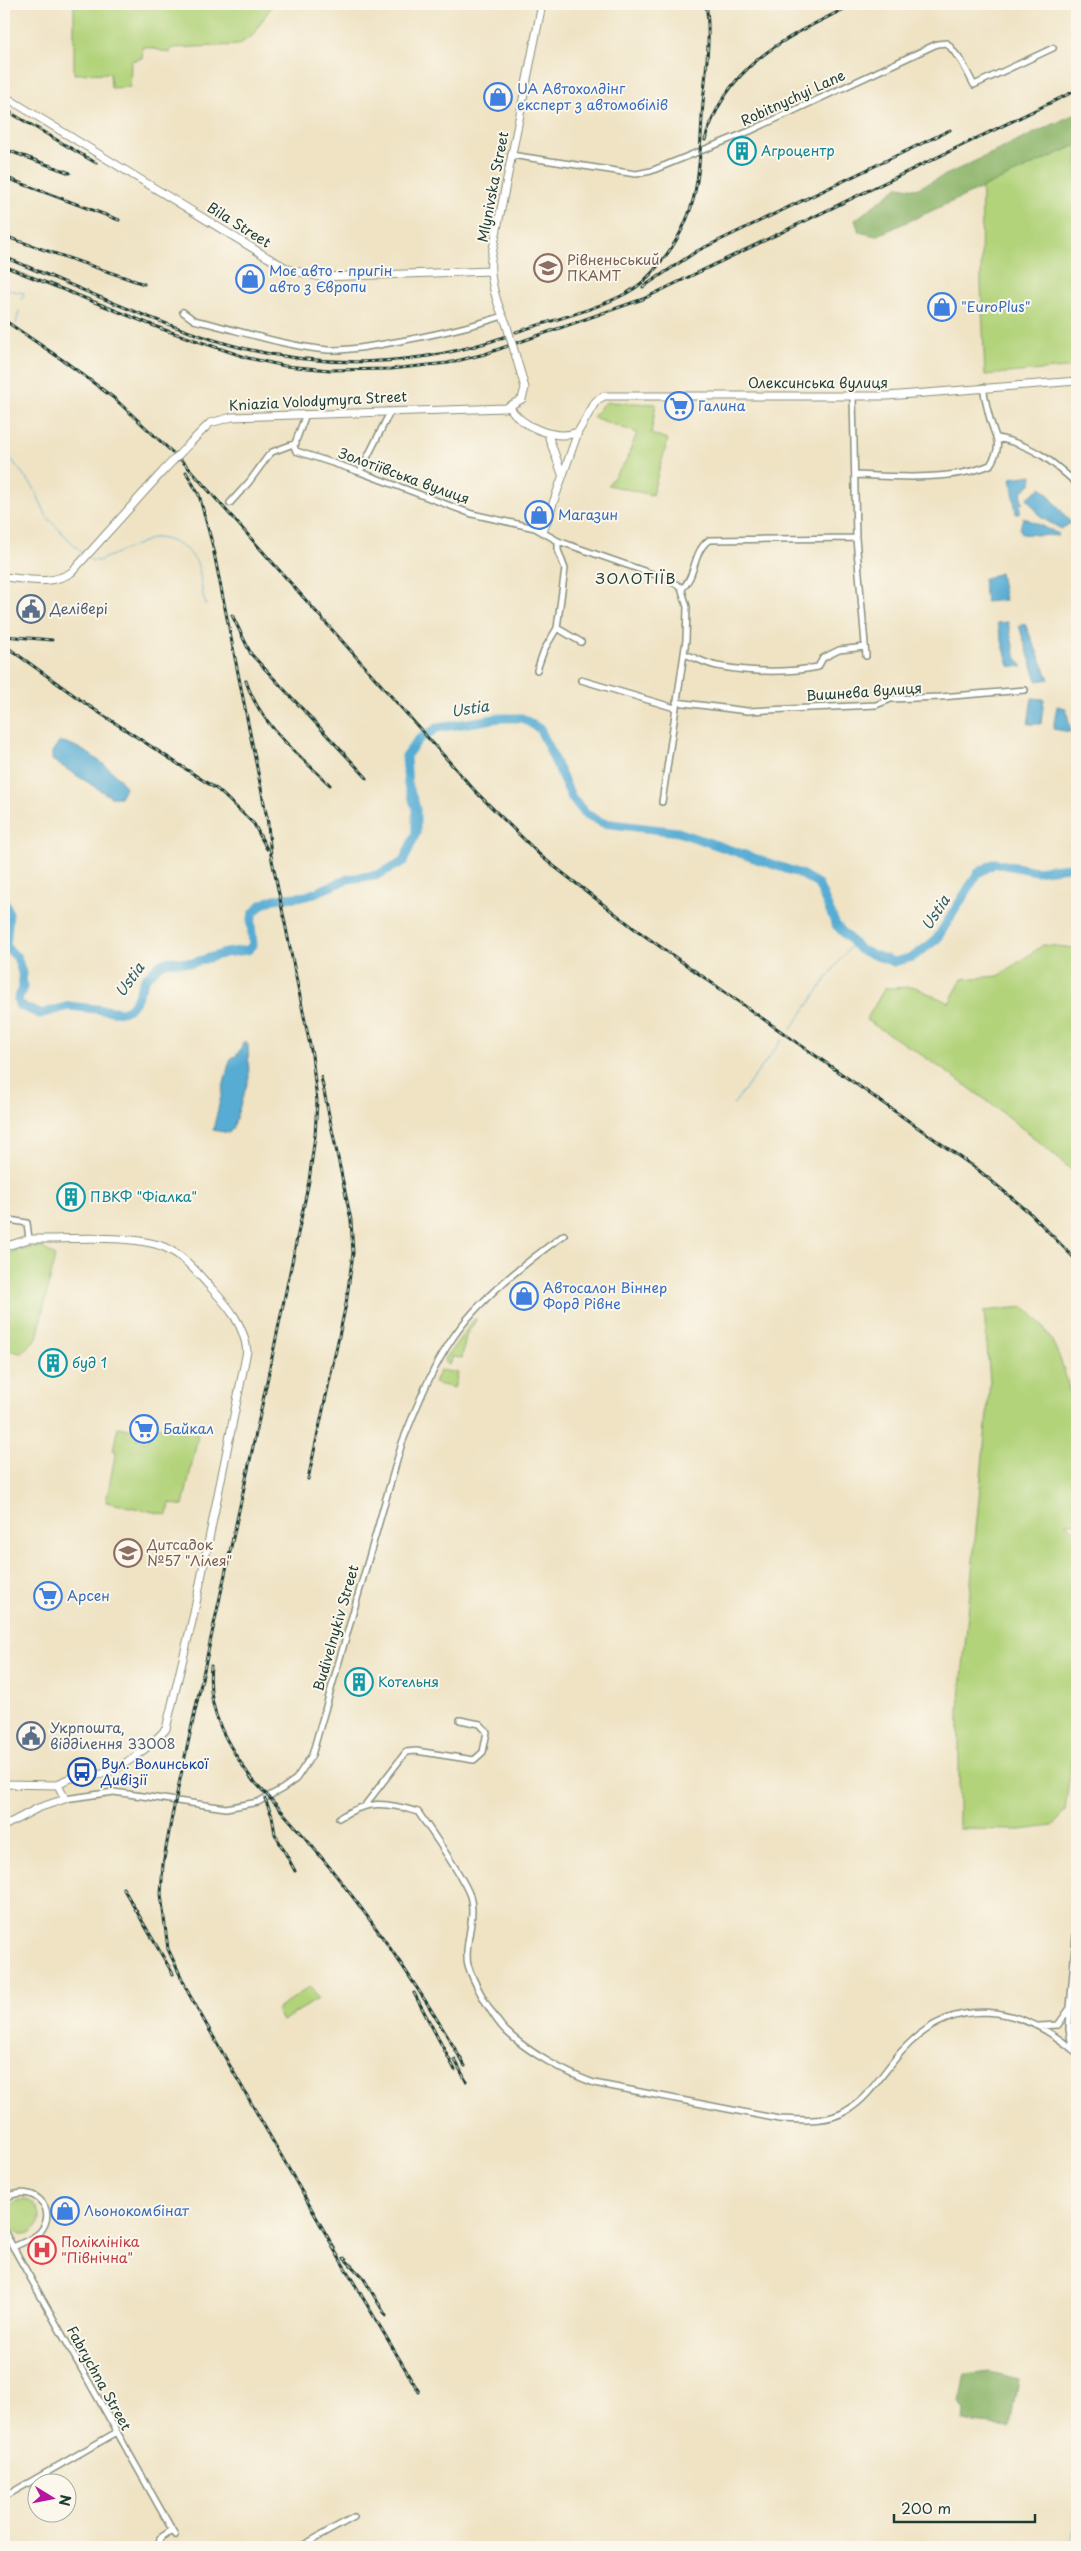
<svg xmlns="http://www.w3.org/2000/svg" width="1081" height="2551" viewBox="0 0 1081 2551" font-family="'Playpen Sans',sans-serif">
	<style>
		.green { fill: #b2d37a; stroke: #688857 }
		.forest { fill: #8db56a; stroke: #56794f }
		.water { fill: #57acd3; stroke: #3b7484 }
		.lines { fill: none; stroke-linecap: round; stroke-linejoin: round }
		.stream { stroke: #57acd3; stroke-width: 1 }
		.river { stroke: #57acd3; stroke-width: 9 }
		.street-casing { stroke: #87907c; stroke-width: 8 }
		.secondary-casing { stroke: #87907c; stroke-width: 9 }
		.street { stroke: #fff; stroke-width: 5 }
		.secondary { stroke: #fff; stroke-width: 7 }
		.rail-casing { stroke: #1f3d34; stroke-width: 3 }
		.rail { stroke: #fbf7ec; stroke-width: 1; stroke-dasharray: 4; stroke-linecap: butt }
		.secondary-bridge-casing { stroke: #87907c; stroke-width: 9; stroke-linecap: butt }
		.secondary-bridge { stroke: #fff; stroke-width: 7 }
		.labels { text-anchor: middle; stroke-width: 4; stroke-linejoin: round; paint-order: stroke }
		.shop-label { font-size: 14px; fill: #366cbe; stroke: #fbf7ec; text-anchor: start }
		.street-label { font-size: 14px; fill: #1f3d34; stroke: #fbf7ec }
		.culture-label { font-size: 14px; fill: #0d838f; stroke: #fbf7ec; text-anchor: start }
		.education-label { font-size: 14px; fill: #785e54; stroke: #fbf7ec; text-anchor: start }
		.service-label { font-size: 14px; fill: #4e5e75; stroke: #fbf7ec; text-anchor: start }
		.transit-label { font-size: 14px; fill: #164399; stroke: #fbf7ec; text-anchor: start }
		.health-label { font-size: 14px; fill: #be3a42; stroke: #fbf7ec; text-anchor: start }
		.neighbourhood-label { font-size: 15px; letter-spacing: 1px; fill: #1f3d34; stroke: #fbf7ec }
		.water-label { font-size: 15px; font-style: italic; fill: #305e64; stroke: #fbf7ec }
	</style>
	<rect width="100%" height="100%" fill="#fbf7ec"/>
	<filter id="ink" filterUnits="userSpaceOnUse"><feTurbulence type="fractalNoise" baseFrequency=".02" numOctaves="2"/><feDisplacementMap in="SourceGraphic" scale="10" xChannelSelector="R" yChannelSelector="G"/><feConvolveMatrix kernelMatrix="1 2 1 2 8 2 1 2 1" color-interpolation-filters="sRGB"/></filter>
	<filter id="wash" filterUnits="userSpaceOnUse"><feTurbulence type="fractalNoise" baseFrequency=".0096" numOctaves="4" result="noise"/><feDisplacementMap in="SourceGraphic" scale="20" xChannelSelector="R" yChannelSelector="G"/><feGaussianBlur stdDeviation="1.12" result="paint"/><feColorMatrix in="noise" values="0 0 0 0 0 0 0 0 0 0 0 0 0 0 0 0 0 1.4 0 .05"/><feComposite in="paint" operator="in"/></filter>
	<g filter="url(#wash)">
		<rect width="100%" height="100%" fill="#efe3c4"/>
		<path class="green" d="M74,4H273L252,36L238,45L172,48L170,53L143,46L142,58L131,61L130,87L111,88L110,73L74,74Z
			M1077,145V367L985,375L981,284L982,187Z
			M608,402L656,404L651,434L668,439L652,495L608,485L626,461L637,433L593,417L603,404Z
			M1043,945L1077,948V1175C1009,1114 944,1067 866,1020L885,988L915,987L949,1003L962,979L999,976Z
			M40,1246L55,1256L37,1338L21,1353L4,1349V1253Z
			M1024,1307C1081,1352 1077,1454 1077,1523H1065L1077,1532V1715L1065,1811L1053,1826L1020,1830L959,1829V1709L990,1382L984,1311Z
			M474,1319H477L466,1335L462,1358L452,1357L451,1363L446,1364L445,1359Z
			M440,1370L458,1373L454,1388L434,1383Z
			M151,1425L198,1435L183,1506L170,1503L168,1515L106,1502L116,1451L113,1450L118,1427L138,1431L136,1439L148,1441Z
			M311,1986L318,1999L282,2021L276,2010Z
			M6 2217a17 17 0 1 1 34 0a17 17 0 1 1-34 0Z"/>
		<path class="forest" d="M1077,113V145L876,236L859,232L855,220L899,186L916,189Z
			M990,2372L1018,2379L1010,2427L964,2422L965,2410L959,2402L965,2375Z"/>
		<path class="water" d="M1032,475L1031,484L1022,491L1021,498L1023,502L1020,505V512L1016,514L1011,478Z
			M1042,487L1071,523L1061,529L1042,518L1027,498Z
			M1023,517L1059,534L1058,536L1022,534L1020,529Z
			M1000,573L1005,600L986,602L983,579Z
			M1008,622L1015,655L1023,667L1009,666L997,623Z
			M1025,624L1049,679L1037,681L1019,626Z
			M1032,698L1044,699L1041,724H1028Z
			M1057,706L1066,708L1071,732L1053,729Z
			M59,742C74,740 122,774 125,788L120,797H111L52,760V752Z
			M246,1041L248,1045L249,1078L233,1128L229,1133L213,1130L228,1067L231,1058L236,1056L242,1047V1043Z"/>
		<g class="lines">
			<path class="stream" d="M4,289L24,293L22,299
				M16,324L19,311
				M4,352L6,343
				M4,450L34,488L47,517L82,553
				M90,560L98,561L153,538C170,537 192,549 198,566C202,578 200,591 206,605
				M844,955L853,943
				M791,1029L842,957
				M733,1105L782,1040
				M1070,2547L1072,2533L1077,2525"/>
			<path class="river" d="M4,900L9,913L6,947L17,957L22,973L23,987L18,999L19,1005L40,1014L69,1006L122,1012L129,1009L136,1000L145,979L159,965L169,961L192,963L225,953L248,950L253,945L251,923L253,914L261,905L274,899L307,896L348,879L377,875L403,862L416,833V808L408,785L406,756L418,740L437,728L500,718H522L540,729L572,798L586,814L603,823L678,832L801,874L818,884L836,925L860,950L894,962L913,957L936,940L978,873L995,863L1036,871L1077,866"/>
		</g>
	</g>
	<g filter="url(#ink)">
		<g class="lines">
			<defs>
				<path id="street" d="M511,155L636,174L651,171L750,131L937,44L947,43L962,62L974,85L1053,48
					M183,312L194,320C238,330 283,346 328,350C347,351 365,347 384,344C424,337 464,329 503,316
					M853,396L856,538L866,656
					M306,414L294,446L296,451L360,472L472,514L535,528L558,541L667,579L681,587L687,607L686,640L662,802
					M998,438C1034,446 1051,460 1077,484
					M360,472L388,416V411
					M855,475C895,477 952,481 990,465C1004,443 995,439 990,419C987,409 985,398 983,387
					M230,503L249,482L268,456L272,452L296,443
					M682,589C696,576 693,551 709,540L856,538
					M557,628L581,642
					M684,654C694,657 706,664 717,666C749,672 786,673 818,667L823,658L839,650L865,647
					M537,670L544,650L557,628L565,569L558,550V541
					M581,680L675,708
					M676,702L747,711L876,705L891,699L941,697L1025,690
					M4,1219L27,1223L29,1239
					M65,1799L114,1792L226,1808L258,1802L282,1789L296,1779L312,1755L402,1443C417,1406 431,1369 454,1336C481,1297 526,1262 564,1235
					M366,1804L406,1752L416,1751L474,1760L483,1752L487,1732L480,1724L460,1720
					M339,1818C367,1800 386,1802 418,1812C431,1831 463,1876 470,1896C477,1918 463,1945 468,1965C473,1982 493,2018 506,2031C529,2053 564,2072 594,2083L779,2119C800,2120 827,2123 846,2111C869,2098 884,2071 901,2052C954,1993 1021,2005 1077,2053
					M1070,2009L1069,2029L1072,2047
					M1039,2026L1058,2025L1070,2008L1077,1922
					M4,2199C32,2181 60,2209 40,2232C33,2239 22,2243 13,2247
					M4,2231L175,2535
					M4,2497L117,2432
					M158,2547L160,2538L172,2530
					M300,2547L354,2517"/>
				<path id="secondary" d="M4,96L267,257L288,269L320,277L491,271
					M506,323C497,305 489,279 491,259L542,4
					M509,406C521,427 556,441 578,432L596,401L604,396H887L1077,381
					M550,434L549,438L562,474
					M190,443L210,423L232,417L506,408L522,399L525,388L521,374
					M543,532L578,432
					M4,577C27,579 51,586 72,572L164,470
					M4,1247L29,1239H41C75,1239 142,1234 170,1250C187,1259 199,1275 212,1289C229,1307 244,1325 247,1351L194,1613L166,1729C154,1743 121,1770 102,1774C87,1778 70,1774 58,1785
					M4,1784L58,1785
					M4,1826L38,1808L65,1799L58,1785"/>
			</defs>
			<use href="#street" class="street-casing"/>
			<use href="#secondary" class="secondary-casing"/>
			<use href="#street" class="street"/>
			<use href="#secondary" class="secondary"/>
			<defs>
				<path id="rail" d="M4,109L96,163
					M705,140C727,63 787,37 854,4
					M4,149L70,173
					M4,177L119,220
					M4,236L144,284
					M4,257C78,287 153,323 231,345C321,370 419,367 507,336
					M4,266L162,329L248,358L285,366L330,370L391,369L448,363L485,354L643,299L1077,90
					M643,287L697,251L950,130
					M4,320L67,363L115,399L186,465L476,792L542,857L635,929L977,1169L1030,1213L1077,1261
					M516,332C552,320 593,311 627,293C640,286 651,275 660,263C699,216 699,175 702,117C704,81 712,40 706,4
					M186,472L199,495L215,554
					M213,548L268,823
					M232,615L251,654L367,778
					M4,636L52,640
					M4,645L89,706L218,790L254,824L267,849
					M246,681C260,725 298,754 330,785
					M267,816L271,855L312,1055L317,1101L315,1136L309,1181L261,1410L172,1816L163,1864L161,1894L168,1949L189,1994L335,2250
					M308,1479L346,1304L353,1253L351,1220L321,1077
					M211,1666C206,1712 228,1746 254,1782
					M250,1777C333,1863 405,1962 465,2066
					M265,1799L272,1816L275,1834L295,1871
					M123,1888L173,1974
					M414,1993L455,2070
					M455,2060L466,2081
					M332,2246L419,2392
					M344,2258L364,2279L386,2316"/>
			</defs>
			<use href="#rail" class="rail-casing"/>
			<use href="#rail" class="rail"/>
			<defs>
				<path id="secondary-bridge" d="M506,323L521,374
					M164,470L190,443"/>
			</defs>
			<use href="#secondary-bridge" class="secondary-bridge-casing"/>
			<use href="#secondary-bridge" class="secondary-bridge"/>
		</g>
	</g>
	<defs>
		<symbol id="shop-ring" viewBox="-11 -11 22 22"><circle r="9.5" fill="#fbf7ec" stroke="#3f7fe0" stroke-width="1.5"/><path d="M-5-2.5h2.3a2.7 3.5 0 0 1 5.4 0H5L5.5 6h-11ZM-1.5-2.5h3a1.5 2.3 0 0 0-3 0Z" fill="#3f7fe0"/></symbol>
		<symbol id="building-ring" viewBox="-11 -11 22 22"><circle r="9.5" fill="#fbf7ec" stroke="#0f9aa8" stroke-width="1.5"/><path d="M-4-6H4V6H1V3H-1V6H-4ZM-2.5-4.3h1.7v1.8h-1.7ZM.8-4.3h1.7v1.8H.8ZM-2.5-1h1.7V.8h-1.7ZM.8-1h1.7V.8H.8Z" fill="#0f9aa8"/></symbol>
		<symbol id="school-ring" viewBox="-11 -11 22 22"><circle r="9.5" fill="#fbf7ec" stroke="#8d6e63" stroke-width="1.5"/><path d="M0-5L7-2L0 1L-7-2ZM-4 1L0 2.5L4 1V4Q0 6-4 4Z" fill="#8d6e63"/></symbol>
		<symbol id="supermarket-ring" viewBox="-11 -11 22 22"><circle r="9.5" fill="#fbf7ec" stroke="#3f7fe0" stroke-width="1.5"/><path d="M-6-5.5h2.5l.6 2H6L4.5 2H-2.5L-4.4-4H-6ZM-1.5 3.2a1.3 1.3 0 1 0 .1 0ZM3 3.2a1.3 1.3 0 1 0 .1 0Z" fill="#3f7fe0"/></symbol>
		<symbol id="civic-ring" viewBox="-11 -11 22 22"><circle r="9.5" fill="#fbf7ec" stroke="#5c6f8a" stroke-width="1.5"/><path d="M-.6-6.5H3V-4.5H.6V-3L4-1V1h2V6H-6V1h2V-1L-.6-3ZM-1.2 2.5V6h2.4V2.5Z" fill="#5c6f8a"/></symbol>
		<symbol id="bus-ring" viewBox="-11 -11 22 22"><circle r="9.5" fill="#fbf7ec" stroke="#1a4fb4" stroke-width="1.5"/><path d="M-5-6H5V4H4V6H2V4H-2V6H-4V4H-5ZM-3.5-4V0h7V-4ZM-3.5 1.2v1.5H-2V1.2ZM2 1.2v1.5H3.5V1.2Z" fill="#1a4fb4"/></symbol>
		<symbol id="hospital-ring" viewBox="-11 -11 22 22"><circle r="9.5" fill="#fbf7ec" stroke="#e0444e" stroke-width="1.5"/><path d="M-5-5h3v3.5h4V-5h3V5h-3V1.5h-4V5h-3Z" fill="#e0444e"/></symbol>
	</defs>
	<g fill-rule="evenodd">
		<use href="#shop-ring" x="482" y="81" width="32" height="32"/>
		<use href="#building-ring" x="726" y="135" width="32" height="32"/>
		<use href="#school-ring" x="532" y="252" width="32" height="32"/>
		<use href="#shop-ring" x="234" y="263" width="32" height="32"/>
		<use href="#shop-ring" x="926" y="291" width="32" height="32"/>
		<use href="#supermarket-ring" x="663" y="390" width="32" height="32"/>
		<use href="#shop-ring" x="523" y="499" width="32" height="32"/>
		<use href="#civic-ring" x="15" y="593" width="32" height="32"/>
		<use href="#building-ring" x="55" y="1181" width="32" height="32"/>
		<use href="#shop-ring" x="508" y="1280" width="32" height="32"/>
		<use href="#building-ring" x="37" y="1347" width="32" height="32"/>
		<use href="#supermarket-ring" x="128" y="1413" width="32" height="32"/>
		<use href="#school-ring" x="112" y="1537" width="32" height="32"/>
		<use href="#supermarket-ring" x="32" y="1580" width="32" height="32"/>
		<use href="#building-ring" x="343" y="1666" width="32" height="32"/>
		<use href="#civic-ring" x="15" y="1720" width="32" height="32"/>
		<use href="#bus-ring" x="66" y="1756" width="32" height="32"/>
		<use href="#shop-ring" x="49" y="2195" width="32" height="32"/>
		<use href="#hospital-ring" x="26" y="2234" width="32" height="32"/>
	</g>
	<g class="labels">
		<g class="shop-label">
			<text x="517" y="94">UA Автохолдінг<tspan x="517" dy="16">експерт з автомобілів</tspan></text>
			<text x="269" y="276">Моє авто - пригін<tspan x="269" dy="16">авто з Європи</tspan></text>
			<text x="961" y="312">"EuroPlus"</text>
			<text x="698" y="411">Галина</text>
			<text x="558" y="520">Магазин</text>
			<text x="543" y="1293">Автосалон Віннер<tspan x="543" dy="16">Форд Рівне</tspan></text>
			<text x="163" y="1434">Байкал</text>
			<text x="67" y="1601">Арсен</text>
			<text x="84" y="2216">Льонокомбінат</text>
		</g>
		<g class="street-label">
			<text transform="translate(793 98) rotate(-25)" y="5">Robitnychyi Lane</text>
			<text transform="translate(493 187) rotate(-79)" y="5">Mlynivska Street</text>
			<text transform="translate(239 225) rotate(32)" y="5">Bila Street</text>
			<text x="818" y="388">Олексинська вулиця</text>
			<text transform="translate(318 401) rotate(-3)" y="5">Kniazia Volodymyra Street</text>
			<text transform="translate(404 476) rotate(20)" y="5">Золотіївська вулиця</text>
			<text transform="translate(864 692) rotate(-4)" y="5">Вишнева вулиця</text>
			<text transform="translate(336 1628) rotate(-74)" y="5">Budivelnykiv Street</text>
			<text transform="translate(99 2378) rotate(61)" y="5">Fabrychna Street</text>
		</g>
		<g class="culture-label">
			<text x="761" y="156">Агроцентр</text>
			<text x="90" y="1202">ПВКФ "Фіалка"</text>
			<text x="72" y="1368">буд 1</text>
			<text x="378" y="1687">Котельня</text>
		</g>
		<g class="education-label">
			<text x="567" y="265">Рівненьський<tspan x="567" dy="16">ПКАМТ</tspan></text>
			<text x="147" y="1550">Дитсадок<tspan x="147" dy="16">№57 "Лілея"</tspan></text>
		</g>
		<g class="service-label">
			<text x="50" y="614">Делівері</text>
			<text x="50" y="1733">Укрпошта,<tspan x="50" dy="16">відділення 33008</tspan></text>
		</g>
		<g class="transit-label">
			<text x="101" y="1769">Вул. Волинської<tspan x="101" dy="16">Дивізії</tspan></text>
		</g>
		<g class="health-label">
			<text x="61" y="2247">Поліклініка<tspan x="61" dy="16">"Північна"</tspan></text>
		</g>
		<g class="neighbourhood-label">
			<text x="636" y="584">ЗОЛОТІЇВ</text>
		</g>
		<g class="water-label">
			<text transform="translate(470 709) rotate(-9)" y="5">Ustia</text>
			<text transform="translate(936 913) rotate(-57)" y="5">Ustia</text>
			<text transform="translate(130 980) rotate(-54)" y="5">Ustia</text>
		</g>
	</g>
	<rect width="1081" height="2551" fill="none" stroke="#fbf7ec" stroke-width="20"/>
	<g transform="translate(52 2498) rotate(100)"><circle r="24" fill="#fbf7ec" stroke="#a3ada2"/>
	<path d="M0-4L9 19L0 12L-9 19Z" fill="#b5179e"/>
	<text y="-8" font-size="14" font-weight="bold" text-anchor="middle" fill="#1f3d34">N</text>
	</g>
	<path d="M894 2514v8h141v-8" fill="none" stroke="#1f3d34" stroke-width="2.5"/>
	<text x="901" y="2514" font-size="15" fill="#1f3d34" stroke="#fbf7ec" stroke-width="4" paint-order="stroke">200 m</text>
</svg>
